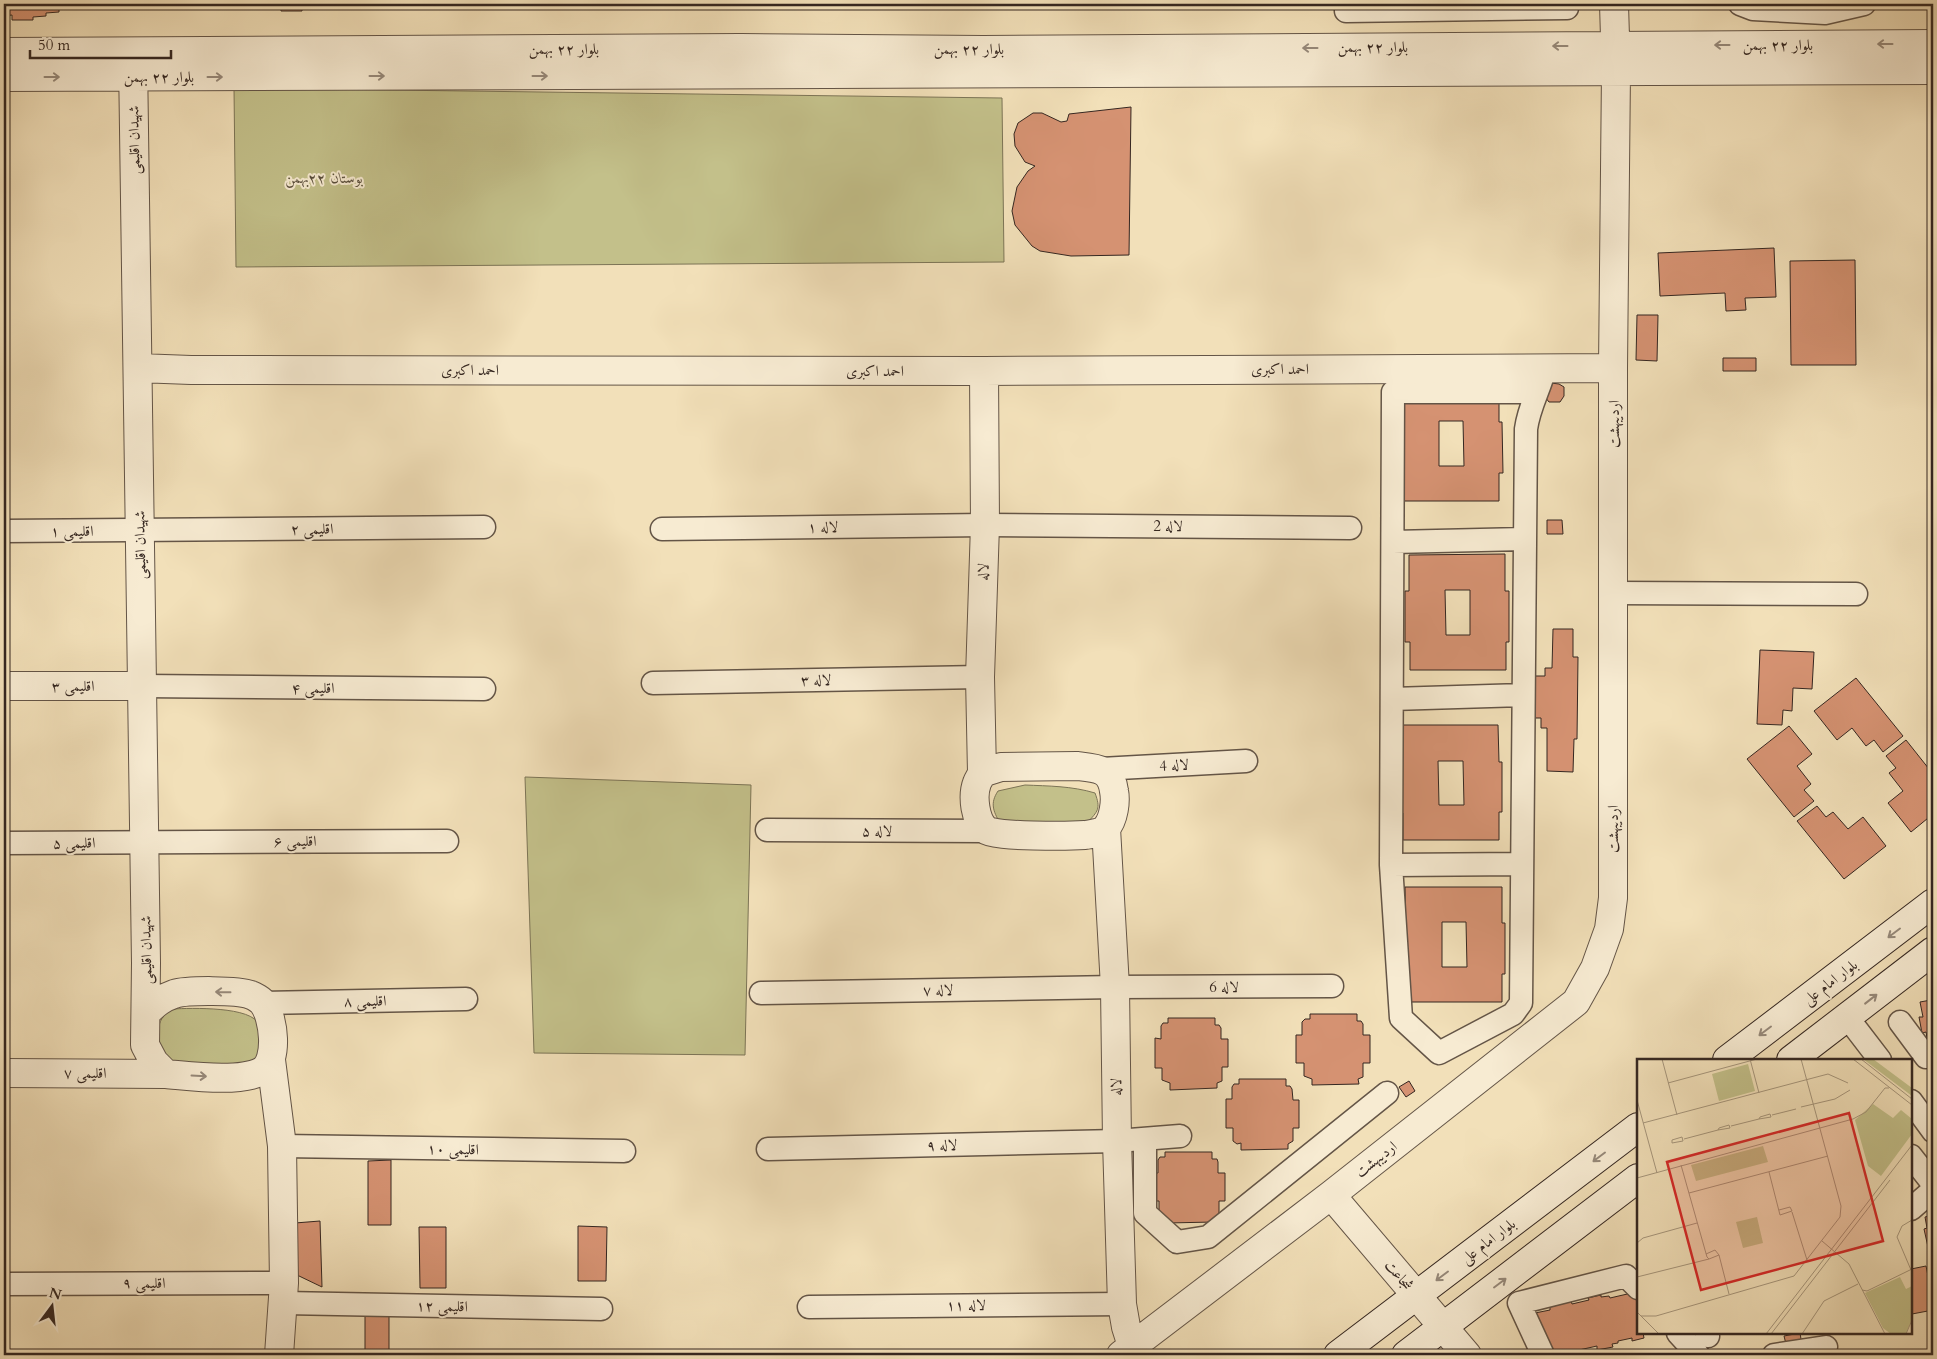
<svg xmlns="http://www.w3.org/2000/svg" width="1937" height="1359" viewBox="0 0 1937 1359" font-family="Cardo,Amiri,serif">
	<style>
		.green { fill: #c3c08a; stroke: #7c7456 }
		.building { fill: #d59272; stroke: #352721; fill-rule: evenodd }
		.lines { fill: none; stroke-linecap: round; stroke-linejoin: round }
		.minor-casing { stroke: #645547; stroke-width: 25 }
		.tertiary-casing { stroke: #645547; stroke-width: 30 }
		.secondary-casing { stroke: #352721; stroke-width: 30 }
		.minor { stroke: #f7ebd2; stroke-width: 22 }
		.tertiary { stroke: #f7ebd2; stroke-width: 28 }
		.secondary { stroke: #f7ebd2; stroke-width: 28 }
		.oneway { stroke: #96897a }
		.labels { text-anchor: middle; stroke-width: 4; stroke-linejoin: round; paint-order: stroke }
		.street-label { font-size: 15px; fill: #352721; stroke: #f7ebd2 }
		.park-label { font-size: 15px; font-style: italic; fill: #584d3b; stroke: #f7ebd2 }
		.inset-road { fill: none; stroke: #a6967c; stroke-width: 1 }
		.view { fill: #d62828; fill-opacity: 0.15; stroke: #d62828; stroke-width: 2.5 }
		.inset-edge { fill: none; stroke: #352721; stroke-width: 2.5 }
	</style>
	<rect width="100%" height="100%" fill="#f2e0b9"/>
	<filter id="stains"><feTurbulence type="fractalNoise" baseFrequency=".004" numOctaves="4"/><feColorMatrix values="0 0 0 0 .2 0 0 0 0 .09 0 0 0 0 .02 0 0 0 .5 -.17"/></filter>
	<radialGradient id="worn" r=".72"><stop offset=".6" stop-color="#630" stop-opacity="0"/><stop offset="1" stop-color="#630" stop-opacity=".3"/></radialGradient>
	<path class="green" d="M234,88L1002,98L1004,262L236,267Z
		M525,777L751,785L745,1055L534,1053Z
		M1025,785C1048,786 1072,786 1095,793C1101,809 1098,811 1087,823H1000C993,811 990,803 998,791Z
		M173,1009C190,1008 253,1006 259,1025C262,1034 261,1047 261,1057L241,1071L162,1060C158,1042 152,1019 173,1009Z"/>
	<path class="building" d="M4,4H59V12L46,13V16L33,17V20H12V15L4,16Z
		M266,4H315V8H302V11H281V7H266Z
		M471,4H501V6H471Z
		M907,4H937V9H907Z
		M1124,4H1191V7H1177V5H1139V7H1124Z
		M1252,4H1282V7L1252,8Z
		M1131,107L1129,255L1071,256L1040,251L1032,246L1015,225L1012,211L1017,187L1028,171L1035,166L1025,162L1015,146L1014,134L1018,123L1033,113H1042L1061,122L1067,121L1069,114Z
		M1774,248L1776,297L1745,298L1746,310L1726,311L1725,293L1660,296L1658,253Z
		M1855,260L1856,365H1791L1790,261Z
		M1637,315H1658L1657,361L1636,360Z
		M1723,358H1756V371H1723Z
		M1551,383L1559,384L1564,387V396L1560,402H1549L1545,397Z
		M1402,386H1499V422H1502L1503,473H1499V501H1404ZM1439,421H1463L1464,466H1439Z
		M1547,520H1562L1563,534H1547Z
		M1505,554V591H1509V642H1506V670H1410V642H1405V591H1409V555ZM1445,590H1470V635H1446Z
		M1553,629H1573V657H1578L1577,739H1574L1573,772L1547,771V728H1541V718H1535V676H1545V668H1552Z
		M1760,650L1814,652L1812,689L1793,688L1792,711L1783,710L1782,725L1757,724Z
		M1856,678L1903,736L1883,752L1874,740L1866,746L1852,728L1837,740L1814,711Z
		M1402,725H1498L1499,762H1502V812H1499V840H1403V813H1399ZM1438,761H1463L1464,805H1439Z
		M1789,726L1812,754L1797,766L1811,784L1804,790L1814,801L1794,817L1747,759Z
		M1906,740L1933,774V814L1911,832L1888,803L1903,791L1889,773L1896,768L1886,756Z
		M1817,806L1826,817L1833,812L1848,829L1863,817L1886,846L1844,879L1797,821Z
		M1405,887H1502V923H1505V974H1502V1002H1407ZM1442,922H1466L1467,967H1442Z
		M1931,1000V1002H1933V1048L1929,1049L1926,1032L1922,1033L1919,1017H1923L1920,1002Z
		M1310,1014H1357V1021H1361L1363,1024V1035H1370V1063H1363V1077L1358,1079L1359,1084L1312,1085V1079L1304,1076V1063H1296V1035H1302V1022L1305,1019H1310Z
		M1168,1018H1215V1025H1219L1221,1028V1039H1228V1067H1222V1081L1217,1083V1088L1170,1090V1083L1162,1080V1068H1155V1038L1161,1039V1026L1163,1023H1168Z
		M1239,1079H1286V1086H1290L1292,1089L1293,1100H1299V1128H1293V1141L1288,1144V1149L1241,1150V1143L1237,1144L1233,1141V1128H1226V1099H1232V1087L1234,1084H1239Z
		M1409,1081L1415,1091L1406,1097L1399,1087Z
		M1165,1152H1212V1159H1217L1218,1162V1173H1225V1201H1219V1215L1214,1217V1222L1167,1223V1217H1164L1159,1214V1201H1152V1173H1158V1160L1160,1157H1165Z
		M391,1160V1225H368V1161Z
		M1933,1215V1259L1931,1247H1928L1924,1229L1927,1228L1925,1217Z
		M320,1221L322,1287L297,1275L295,1223Z
		M578,1226L607,1227L606,1281H578Z
		M419,1227H446V1288H420Z
		M1926,1266L1928,1276H1931L1933,1288V1296H1932L1933,1310L1912,1314L1911,1269Z
		M1636,1292L1638,1305V1333H1643L1644,1338L1632,1341V1338L1618,1341V1343L1612,1344L1613,1347L1597,1350V1346L1579,1350L1580,1353L1569,1355L1567,1353L1559,1355L1558,1352L1544,1355L1535,1313L1550,1310V1307L1558,1305L1557,1304L1571,1301L1572,1304L1589,1300L1588,1298L1601,1295V1297L1609,1296L1610,1298Z
		M365,1313H389V1355H365Z
		M1800,1333L1802,1345L1787,1348L1784,1336Z"/>
	<g class="lines">
		<defs>
			<path id="minor" d="M1346,4V11L1567,8V4
				M1740,4L1753,9L1825,13L1864,4
				M1536,392H1393L1391,865L1401,1018L1439,1053L1513,1014L1521,1003L1526,429C1529,406 1540,389 1545,368
				M662,529L985,525L1350,528
				M4,531L484,527
				M1393,542L1524,539
				M1614,593L1856,594
				M653,683L980,677
				M142,686L484,689
				M1392,699L1523,695
				M1101,769L1246,761
				M767,830L986,831
				M4,843L447,841
				M1391,865L1522,864
				M761,993L1115,987L1332,986
				M263,1003L466,999
				M1847,1017L1880,1060
				M1900,1022L1926,1057L1933,1056
				M1911,1101L1933,1131
				M1145,1139V1213L1177,1242L1208,1237L1387,1093
				M282,1146L624,1151
				M768,1149L1117,1141L1180,1136
				M1911,1156L1933,1184
				M1911,1209L1933,1190
				M4,1284L284,1283
				M284,1303L601,1309
				M809,1307L1122,1304
				M1678,1333L1698,1355
				M1706,1333L1708,1336
				M1543,1355L1519,1303L1626,1276L1638,1288
				M1774,1355L1826,1347"/>
			<path id="tertiary" d="M4,52L741,48L983,50L1933,44
				M133,60L146,963L145,1045L154,1062L166,1074C190,1076 240,1083 262,1071C279,1061 274,1017 263,1003C261,1000 254,996 251,995C238,990 187,990 174,994C162,998 155,1004 146,1013
				M4,77L1933,70
				M138,368L191,370L984,371L1613,368
				M4,686H142
				M1077,766C1096,768 1111,768 1114,791C1116,801 1114,819 1106,828C1102,833 1092,834 1085,835C1071,836 994,837 986,830C975,821 972,796 977,783C978,780 981,776 982,773L1001,767Z
				M982,773L980,677L985,525L984,371
				M1106,828L1115,987L1117,1141L1122,1304L1126,1327L1132,1346
				M271,1060L282,1146L284,1283L279,1355
				M4,1073L166,1074
				M1331,1195L1467,1355
				M1121,1355L1331,1195L1576,1002L1595,968L1609,929L1613,898V368L1616,71L1614,4"/>
			<path id="secondary" d="M1727,1060L1933,903
				M1791,1060L1933,951
				M1338,1355L1638,1127
				M1406,1355L1638,1178"/>
		</defs>
		<use href="#minor" class="minor-casing"/>
		<use href="#tertiary" class="tertiary-casing"/>
		<use href="#secondary" class="secondary-casing"/>
		<use href="#minor" class="minor"/>
		<use href="#tertiary" class="tertiary"/>
		<use href="#secondary" class="secondary"/>
	</g>
	<defs><path id="oneway-shaft" d="M-6 0H5M1.5-3L5.5 0L1.5 3" fill="none" stroke-width="1.6" stroke-linecap="round" stroke-linejoin="round" transform="scale(1.25)"/></defs>
	<g class="oneway">
		<use href="#oneway-shaft" transform="translate(1885 44) rotate(180)"/>
		<use href="#oneway-shaft" transform="translate(1722 45) rotate(180)"/>
		<use href="#oneway-shaft" transform="translate(1560 46) rotate(180)"/>
		<use href="#oneway-shaft" transform="translate(1310 48) rotate(180)"/>
		<use href="#oneway-shaft" transform="translate(377 76)"/>
		<use href="#oneway-shaft" transform="translate(540 76)"/>
		<use href="#oneway-shaft" transform="translate(52 77)"/>
		<use href="#oneway-shaft" transform="translate(215 77)"/>
		<use href="#oneway-shaft" transform="translate(1894 933) rotate(143)"/>
		<use href="#oneway-shaft" transform="translate(223 992) rotate(-179)"/>
		<use href="#oneway-shaft" transform="translate(1871 999) rotate(-38)"/>
		<use href="#oneway-shaft" transform="translate(1765 1031) rotate(143)"/>
		<use href="#oneway-shaft" transform="translate(199 1076) rotate(3)"/>
		<use href="#oneway-shaft" transform="translate(1599 1157) rotate(143)"/>
		<use href="#oneway-shaft" transform="translate(1442 1276) rotate(143)"/>
		<use href="#oneway-shaft" transform="translate(1500 1283) rotate(-37)"/>
	</g>
	<g class="labels">
		<g class="street-label">
			<text x="1778" y="50">بلوار ۲۲ بهمن</text>
			<text x="1373" y="52">بلوار ۲۲ بهمن</text>
			<text x="564" y="54">بلوار ۲۲ بهمن</text>
			<text x="969" y="54">بلوار ۲۲ بهمن</text>
			<text x="159" y="82">بلوار ۲۲ بهمن</text>
			<text transform="translate(134 140) rotate(-91)" y="5">شهیدان اقلیمی</text>
			<text x="1280" y="374">احمد اکبری</text>
			<text x="470" y="375">احمد اکبری</text>
			<text x="875" y="376">احمد اکبری</text>
			<text transform="translate(1614 424) rotate(-90)" y="5">اردیبهشت</text>
			<text x="1168" y="531">لاله 2</text>
			<text transform="translate(823 527) rotate(-1)" y="5">لاله ۱</text>
			<text transform="translate(312 529) rotate(-1)" y="5">اقلیمی ۲</text>
			<text x="72" y="536">اقلیمی ۱</text>
			<text transform="translate(140 545) rotate(-91)" y="5">شهیدان اقلیمی</text>
			<text transform="translate(983 572) rotate(-88)" y="5">لاله</text>
			<text transform="translate(816 680) rotate(-1)" y="5">لاله ۳</text>
			<text x="73" y="691">اقلیمی ۳</text>
			<text x="313" y="693">اقلیمی ۴</text>
			<text transform="translate(1174 765) rotate(-3)" y="5">لاله 4</text>
			<text transform="translate(1613 829) rotate(-90)" y="5">اردیبهشت</text>
			<text x="877" y="836">لاله ۵</text>
			<text x="295" y="846">اقلیمی ۶</text>
			<text transform="translate(74 843) rotate(-1)" y="5">اقلیمی ۵</text>
			<text transform="translate(146 950) rotate(-91)" y="5">شهیدان اقلیمی</text>
			<text transform="translate(1830 982) rotate(-37)" y="5">بلوار امام علی</text>
			<text x="1224" y="992">لاله 6</text>
			<text transform="translate(938 990) rotate(-1)" y="5">لاله ۷</text>
			<text transform="translate(365 1001) rotate(-1)" y="5">اقلیمی ۸</text>
			<text x="85" y="1078">اقلیمی ۷</text>
			<text transform="translate(1116 1087) rotate(-91)" y="5">لاله</text>
			<text transform="translate(942 1145) rotate(-1)" y="5">لاله ۹</text>
			<text transform="translate(453 1149) rotate(1)" y="5">اقلیمی ۱۰</text>
			<text transform="translate(1376 1159) rotate(-38)" y="5">اردیبهشت</text>
			<text transform="translate(1488 1241) rotate(-37)" y="5">بلوار امام علی</text>
			<text transform="translate(1399 1275) rotate(50)" y="5">شجاعت</text>
			<text x="144" y="1288">اقلیمی ۹</text>
			<text x="966" y="1310">لاله ۱۱</text>
			<text transform="translate(442 1306) rotate(1)" y="5">اقلیمی ۱۲</text>
		</g>
		<g class="park-label">
			<text x="324" y="183">بوستان ۲۲بهمن</text>
		</g>
	</g>
	<g transform="translate(1637 1059)">
		<rect width="275" height="275" fill="#f2e0b9"/>
		<path d="M226,0H236L275,29V37ZM111,5L118,32L82,42L75,15ZM236,45L256,59L264,51L275,60V75L244,117L231,107L218,61ZM126,87L131,103L59,122L54,106ZM120,158L126,184L106,189L99,163ZM263,218L269,230L275,227V260L269,275H254L246,269L228,234Z" fill="#c3c08a"/>
		<path class="inset-road" d="M25,0L40,56M113,0L122,34M216,0L275,46M224,0L275,40M31,24L120,0M0,41L20,114M164,48L198,40L213,31M133,55L134,58L122,60L123,58ZM135,56L159,50M6,64L191,15L211,24M92,66L93,69L81,71L82,69ZM94,67L122,60M45,78L46,82L35,84V81ZM47,80L81,71M44,106L70,198L72,200L82,196L78,191L69,195M132,113L143,156L155,152L153,148L142,151M0,119L216,60L229,53L248,29H252M52,134L191,97M155,153L170,201M185,182L212,205L248,275M0,184L6,179L60,164M82,196L92,235M274,211L260,178L265,167L275,161M0,218L72,200M225,231L230,232L275,210M0,253L22,275M4,257H19L157,217L203,158L204,147L164,0M129,275L275,86M134,275L253,121M165,275L187,242L221,225M269,275L275,261"/>
		<path class="view" d="M212,54L246,182L64,231L30,103Z"/>
		<rect width="275" height="275" class="inset-edge"/>
	</g>
	<rect width="1937" height="1359" fill="none" stroke="#f2e0b9" stroke-width="20"/>
	<rect x="5" y="5" width="1927" height="1349" fill="none" stroke="#352721" stroke-width="2.5"/>
	<rect x="10" y="10" width="1917" height="1339" fill="none" stroke="#352721"/>
	<g transform="translate(52 1306) rotate(15)" stroke="#f7ebd2" stroke-width="4" paint-order="stroke">
	<path d="M0-4L9 19L0 12L-9 19Z" fill="#352721"/>
	<text y="-8" font-size="14" font-weight="bold" text-anchor="middle" fill="#352721">N</text>
	</g>
	<path d="M30 50v8h141v-8" fill="none" stroke="#352721" stroke-width="2.5"/>
	<text x="38" y="50" font-size="15" fill="#352721" stroke="#f7ebd2" stroke-width="4" paint-order="stroke">50 m</text>
	<rect width="100%" height="100%" filter="url(#stains)"/>
	<rect width="100%" height="100%" fill="url(#worn)"/>
</svg>
